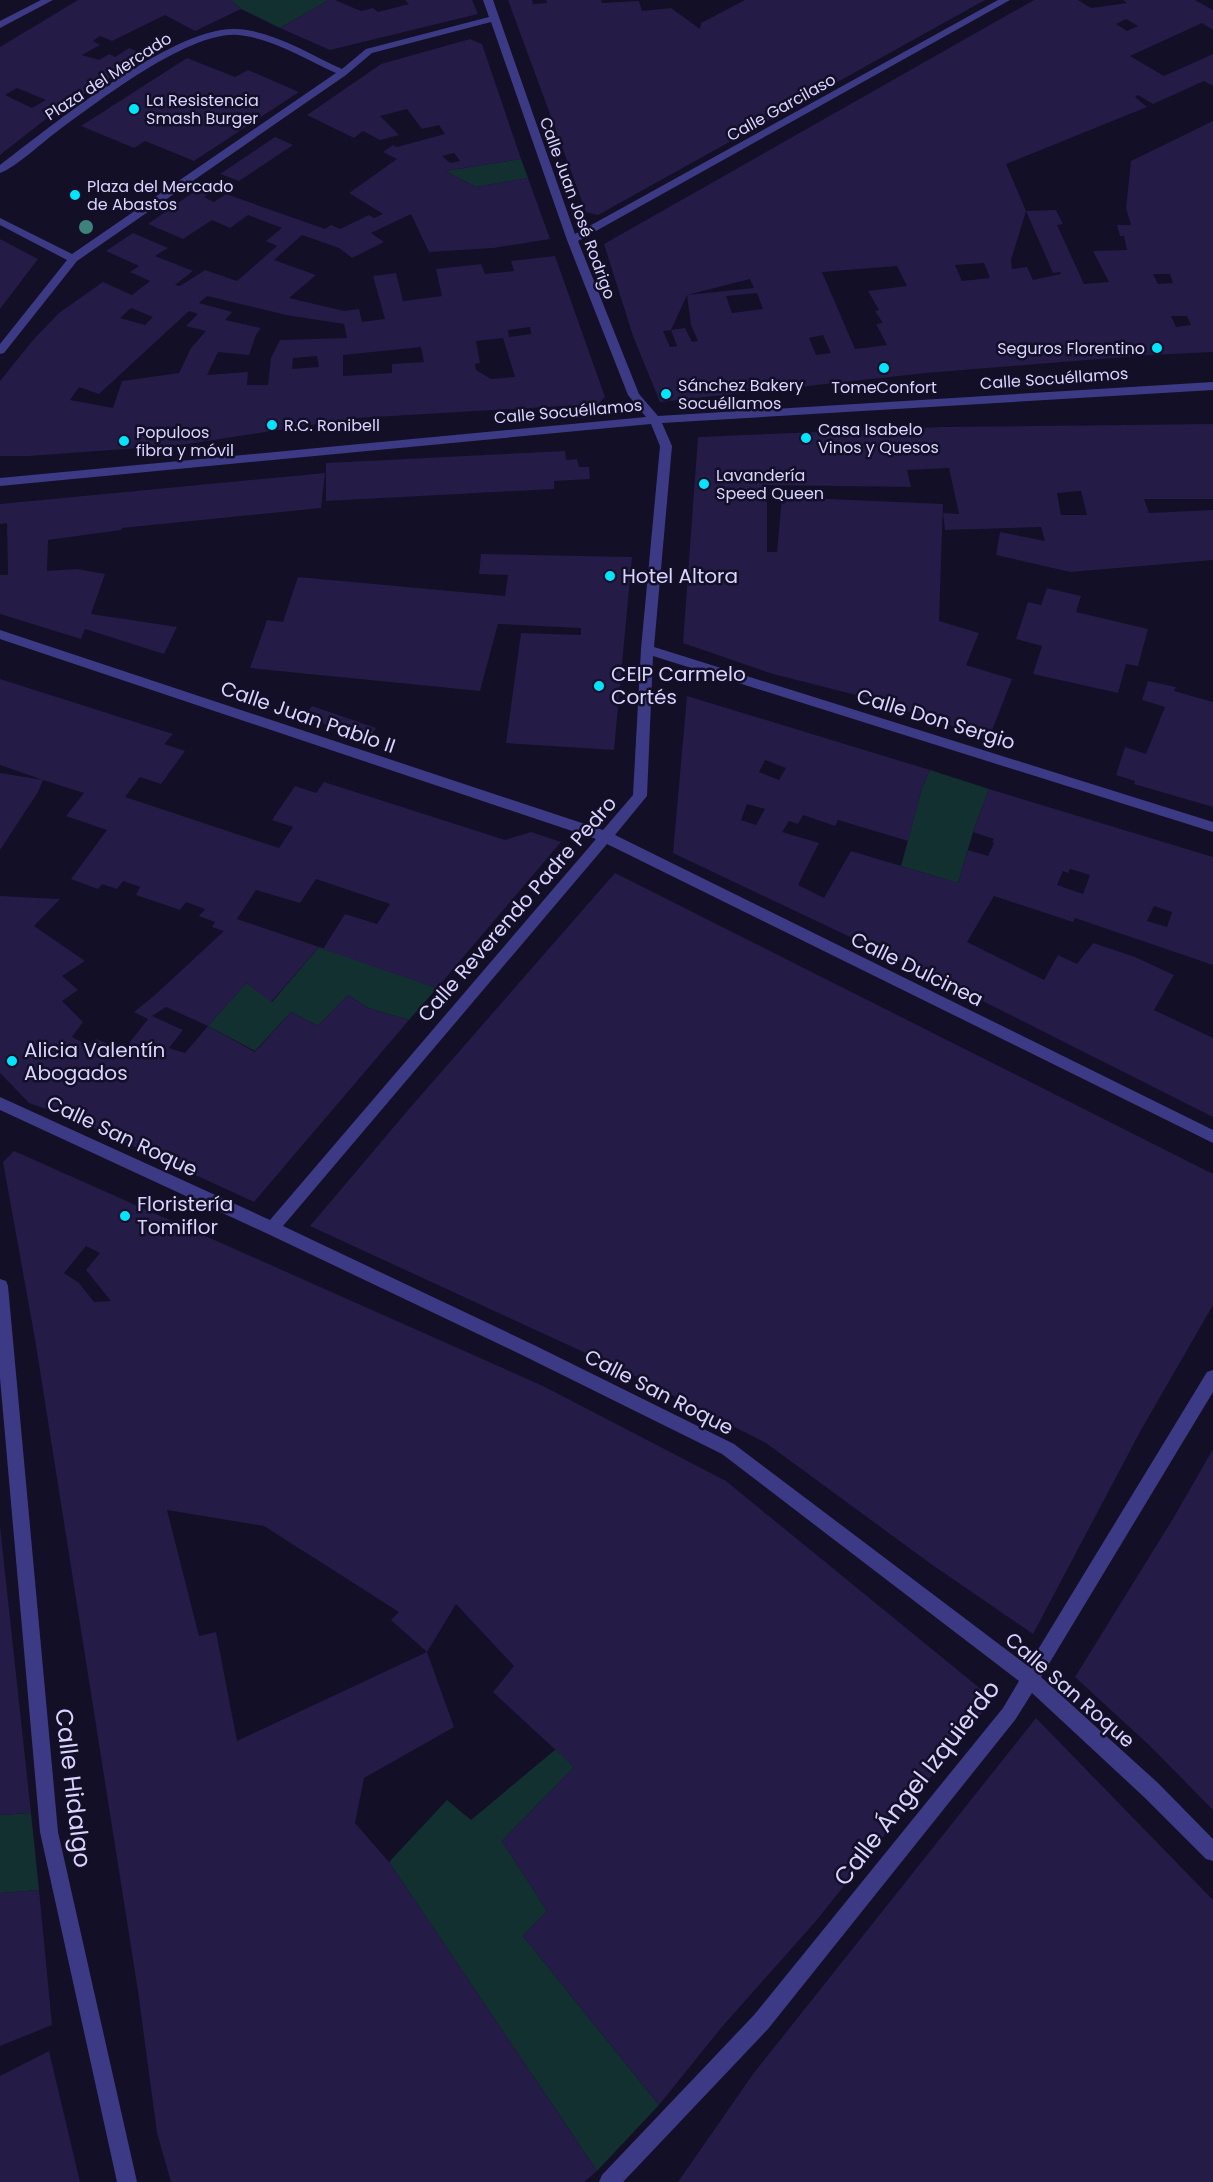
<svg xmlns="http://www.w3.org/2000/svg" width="1213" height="2182" viewBox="0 0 1213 2182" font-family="Poppins,sans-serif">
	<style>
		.green { fill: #12302f }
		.building { fill: #241b47; fill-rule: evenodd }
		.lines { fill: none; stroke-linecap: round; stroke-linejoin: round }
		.street { fill: #3d3a85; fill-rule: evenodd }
		.tree { fill: #3d827b }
		.poi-dot { fill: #00e5ff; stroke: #130f26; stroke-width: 2 }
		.labels { text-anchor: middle; stroke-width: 5; stroke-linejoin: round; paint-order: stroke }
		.far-street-label { font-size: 16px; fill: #d9d4ff; stroke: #130f26 }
		.far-poi-label { font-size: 16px; fill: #d9d4ff; stroke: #130f26; text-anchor: start }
		.poi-label { font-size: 20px; fill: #d9d4ff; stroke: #130f26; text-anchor: start }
		.street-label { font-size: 20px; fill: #d9d4ff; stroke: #130f26 }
		.near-street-label { font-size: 24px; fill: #d9d4ff; stroke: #130f26 }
	</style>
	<rect width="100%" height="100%" fill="#130f26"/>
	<path class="green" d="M231,0H329L280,28L241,9Z
		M521,159L528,178L476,187L445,171Z
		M930,770L989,789L974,829L958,883L901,866L922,788Z
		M319,947L437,988L409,1020L368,1008L348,995L318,1026L291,1012L255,1051L208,1026L246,983L272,1002Z
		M556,1749L574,1767L502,1841L547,1911L523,1936L659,2105L597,2171L389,1862L447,1800L471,1820Z
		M31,1813L39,1890L0,1893V1815Z"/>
	<path class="building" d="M78,0H231L241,9L195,31L165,15L112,41L100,36L93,41L100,45L82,55L99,60L109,54L115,57L129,48L146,55L51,115L0,155V47ZM17,88L46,100L32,108L5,95Z
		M329,0H335L361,11L373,8L378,12L409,4L405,0H472L478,14L330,50L280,28Z
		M508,0H532L533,4L547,3L546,0H601L602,3L639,1L642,11L671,8L700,29L701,23L745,0H985L598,215L586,212Z
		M1034,0H1078L1091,8L1127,3L1123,0H1195L1213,10V30L1202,23L1130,56L1164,76L1213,54V86L1204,81L1153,104L1138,95L1135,97L1147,107L1006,164L1026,211L1011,260L1012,269L1027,267L1033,280L1061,274L1060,272L1053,273L1026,211L1056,210L1063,224L1057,225L1084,284L1109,282L1093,251L1127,250L1124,236H1120L1117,225H1131L1126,208L1131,161L1213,121V352L1149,355L926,373L660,402L633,336L604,244ZM1126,19L1138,26L1127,31L1116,24ZM984,263L990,278L962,281L955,265ZM897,266L907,286L868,291L879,310L875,311L883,323L876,324L887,345L855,349L822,272ZM1153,274H1170L1173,283L1158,284ZM750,279L754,288L687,295ZM757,293L763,309L732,313L726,296ZM687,295L691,325L698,341L692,342L685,328L671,330ZM1171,316H1187L1191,325L1176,327ZM671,330L677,346L670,347L663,331ZM823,335L831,353L816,355L809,338Z
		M470,39L482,44L521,159L445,171L476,187L528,178L550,239L493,248L429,252L411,214L371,233L384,242L352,258L339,248L302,235L274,260L316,275L289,298L344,311L359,309L362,322L385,319L373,276L396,273L403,301L442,296L436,269L481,264L485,274L514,271L511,261L555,256L605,397L598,404L357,418L181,445L29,456H0V381L33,340L59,313L103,282L132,295L150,281L130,272L139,266L106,251L133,233L168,248L155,256L193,271L175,285L180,286L205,270L237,281L277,246L266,241L282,228L248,215L230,228L212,220L183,239L148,224L205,184L216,189L204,197L214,202L226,194L325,229L331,225L340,229L369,215L374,218L383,214L349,193L397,159L383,152L393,145L397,147L445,134L439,125L422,129L407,109L380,116L399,135L380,140L363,131L354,138L307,115L381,64ZM454,153L460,161L450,163L442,156ZM207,296L286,315L344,324L347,338L280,340L271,358L268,385H247L248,372L207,375L218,352L249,355L256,335L261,328L225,320L232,312L199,303ZM131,308L153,317L145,325L120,318ZM189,311L198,314L186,326L206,331L191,348L179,373L122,381L113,408L70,400L79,387L99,394ZM530,327L531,334L509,337L508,330ZM503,338L515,377L491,379L476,370L475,364L480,363L476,341ZM421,347L424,362L392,364V373L343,376V355ZM317,356L319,367L292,369L293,358Z
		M187,58L235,77L248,70L299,92L194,161L145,141L134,148L81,126Z
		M275,137L293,145L239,181L220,174Z
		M0,239L38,259L0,309Z
		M1213,424V499H1144L1149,513L1213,510V560L1070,572L996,555L1000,532L1045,541L1041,527L945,530L943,513L959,514L949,468L907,470L911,487L767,485V552H777L782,497L943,504L939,621L979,633L966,665L1012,679L989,738L860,696L773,674L683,643L698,437L941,427ZM1081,491L1087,515H1061L1057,493Z
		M565,451L566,460L577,459L579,467H589L590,479L554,481V489L326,501V463Z
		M325,473L321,508L122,528L121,530L48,540L47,571L77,569L105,574L91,614L177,627L164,654L85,629L81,639L0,614V575H8L7,523L0,524V504Z
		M481,554L632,557L614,750L506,743L521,633L581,635V628L498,624L480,691L250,668L267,620L283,622L298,577L505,596L508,575L479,574Z
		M1047,588L1081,596L1076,612L1148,629L1138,666L1126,664L1118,693L1033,674L1042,646L1016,639L1028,602L1041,605Z
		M0,679L173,734L164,744L185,751L161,784L140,777L125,797L279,848L293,827L272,820L295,786L316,793L324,782L505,840L531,832L561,842L437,988L323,949L345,914L377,924L390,904L316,879L300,903L256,890L237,919L319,947L271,1002L246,983L208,1026L166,1007L152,1016L183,1030L169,1048L185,1053L208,1026L255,1052L291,1012L318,1026L348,995L368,1008L409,1020L254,1202L74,1119L29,1103L0,1073V896L60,899L34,926L85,961L62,976L78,990L62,1001L83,1022L72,1037L89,1046L96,1039L123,1051L148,1019L134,1012L155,995L224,931L212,927L215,922L199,916L205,909L186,902L180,910L136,895L140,887L123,881L117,889L102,884L98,889L71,879L107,830L66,816L84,793L43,780L38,792L0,850V773L43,780L0,765Z
		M1148,681L1176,687L1174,691L1213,702V807L1134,784L1135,781L1116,775L1125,747L1146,754L1165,707L1142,700Z
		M687,696L930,770L922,788L908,841L838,820L835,826L803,815L798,824L789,821L782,832L819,843L798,885L824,898L851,851L958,883L968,850L988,856L994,843L992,842L994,839L973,832L989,789L1213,857V965L1075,918L1073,922L994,896L967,942L1044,980L1058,955L1077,964L1093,943L1135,957L1174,975L1154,1010L1213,1038V1117L945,982L673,853ZM765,760L786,768L779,780L759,772ZM747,804L765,809L756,825L741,820ZM1070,869L1090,875L1083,894L1057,885L1063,871L1068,873ZM1154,906L1172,912L1167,927L1147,921Z
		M312,706L376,728L368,739L303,717Z
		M615,873L1213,1174V1305L1141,1430L1033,1634L931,1564L766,1443L633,1375L310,1226L409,1109Z
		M14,1151L543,1386L726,1481L993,1699L816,1921L721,2028L659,2105L523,1936L547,1911L502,1841L574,1767L493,1692L514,1666L456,1604L427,1652L454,1727L364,1778L355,1823L389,1862L597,2171L584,2182H171L157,2133L138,1991L35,1339L3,1162ZM86,1246L100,1253L86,1270L111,1301L94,1302L79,1283L64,1273ZM167,1510L264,1526L399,1612L391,1620L427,1652L237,1741L216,1632L199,1636Z
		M1213,1449V1810L1150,1746L1075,1677L1174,1517Z
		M0,1526L31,1813L0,1815Z
		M1036,1718L1213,1900V2182H678L753,2074Z
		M39,1890L52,2025L0,2046V1893Z
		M49,2051L80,2182H0V2076Z"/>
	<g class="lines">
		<path class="street" d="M41,0H53L0,28V21Z
			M483,0H493L575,234L998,0H1010L578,241L639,394L658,416L1213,382V390L662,423L672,446L654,647L1213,822V832L653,656L647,796L615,835L1213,1130V1143L607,844L283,1226L534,1345L734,1444L1028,1666L1207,1372L1213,1370V1392L1041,1677L1158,1783L1213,1839V1861L1206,1859L1144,1797L1032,1693L1015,1720L768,2029L623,2182H599L602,2175L754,2015L1003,1708L1019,1681L722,1454L522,1355L266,1233L0,1110V1097L270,1220L596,839L0,639V630L603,830L633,795L641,649L660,446L651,424L0,486V478L646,417L628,395L567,240L491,22L372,53L346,75L77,261L4,353L0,354V344L67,260L0,225V218L72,254L336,73C305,59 272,38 238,35C189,31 99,101 59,130C44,141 15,168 0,173V165C51,126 173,27 235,29C272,30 309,54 342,69L366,49L489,17Z
			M0,1279L6,1281L8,1286L58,1832L137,2182H117L40,1832L0,1378Z"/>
	</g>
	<circle class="tree" cx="86" cy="227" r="7"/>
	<g class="poi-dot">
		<circle cx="134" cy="109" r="6"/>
		<circle cx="75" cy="195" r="6"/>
		<circle cx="1157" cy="348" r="6"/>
		<circle cx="884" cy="368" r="6"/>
		<circle cx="666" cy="394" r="6"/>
		<circle cx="272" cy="425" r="6"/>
		<circle cx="806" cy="438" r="6"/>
		<circle cx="124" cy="441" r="6"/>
		<circle cx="704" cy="484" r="6"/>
		<circle cx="610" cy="576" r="6"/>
		<circle cx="599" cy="686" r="6"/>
		<circle cx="12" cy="1061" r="6"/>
		<circle cx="125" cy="1216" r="6"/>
	</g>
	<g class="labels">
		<g class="far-street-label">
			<text transform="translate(108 76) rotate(-33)" y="6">Plaza del Mercado</text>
			<text transform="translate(781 107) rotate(-29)" y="6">Calle Garcilaso</text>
			<text transform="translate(578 208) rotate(70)" y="6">Calle Juan José Rodrigo</text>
			<text transform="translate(1054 378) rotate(-4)" y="6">Calle Socuéllamos</text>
			<text transform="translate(568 411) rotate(-5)" y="6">Calle Socuéllamos</text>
		</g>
		<g class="far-poi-label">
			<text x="146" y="106">La Resistencia<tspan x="146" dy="18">Smash Burger</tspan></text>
			<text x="87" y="192">Plaza del Mercado<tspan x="87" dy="18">de Abastos</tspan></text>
			<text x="1145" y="354" text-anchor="end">Seguros Florentino</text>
			<text x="678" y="391">Sánchez Bakery<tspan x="678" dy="18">Socuéllamos</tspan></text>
			<text x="884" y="393" text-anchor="middle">TomeConfort</text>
			<text x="284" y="431">R.C. Ronibell</text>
			<text x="818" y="435">Casa Isabelo<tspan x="818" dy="18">Vinos y Quesos</tspan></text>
			<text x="136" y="438">Populoos<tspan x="136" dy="18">fibra y móvil</tspan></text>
			<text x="716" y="481">Lavandería<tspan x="716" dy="18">Speed Queen</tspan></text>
		</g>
		<g class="poi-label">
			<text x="622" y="583">Hotel Altora</text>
			<text x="611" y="681">CEIP Carmelo<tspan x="611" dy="23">Cortés</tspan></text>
			<text x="24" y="1057">Alicia Valentín<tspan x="24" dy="23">Abogados</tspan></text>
			<text x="137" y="1211">Floristería<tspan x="137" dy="23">Tomiflor</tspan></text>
		</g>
		<g class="street-label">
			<text transform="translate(308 717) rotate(19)" y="7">Calle Juan Pablo II</text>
			<text transform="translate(936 719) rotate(17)" y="7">Calle Don Sergio</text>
			<text transform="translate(517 909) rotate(-49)" y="7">Calle Reverendo Padre Pedro</text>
			<text transform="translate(917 969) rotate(26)" y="7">Calle Dulcinea</text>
			<text transform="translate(122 1136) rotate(25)" y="7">Calle San Roque</text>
			<text transform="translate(659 1392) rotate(27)" y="7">Calle San Roque</text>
			<text transform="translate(1070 1690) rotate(41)" y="7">Calle San Roque</text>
		</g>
		<g class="near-street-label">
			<text transform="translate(917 1783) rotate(-52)" y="8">Calle Ángel Izquierdo</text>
			<text transform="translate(73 1788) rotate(83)" y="8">Calle Hidalgo</text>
		</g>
	</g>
</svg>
